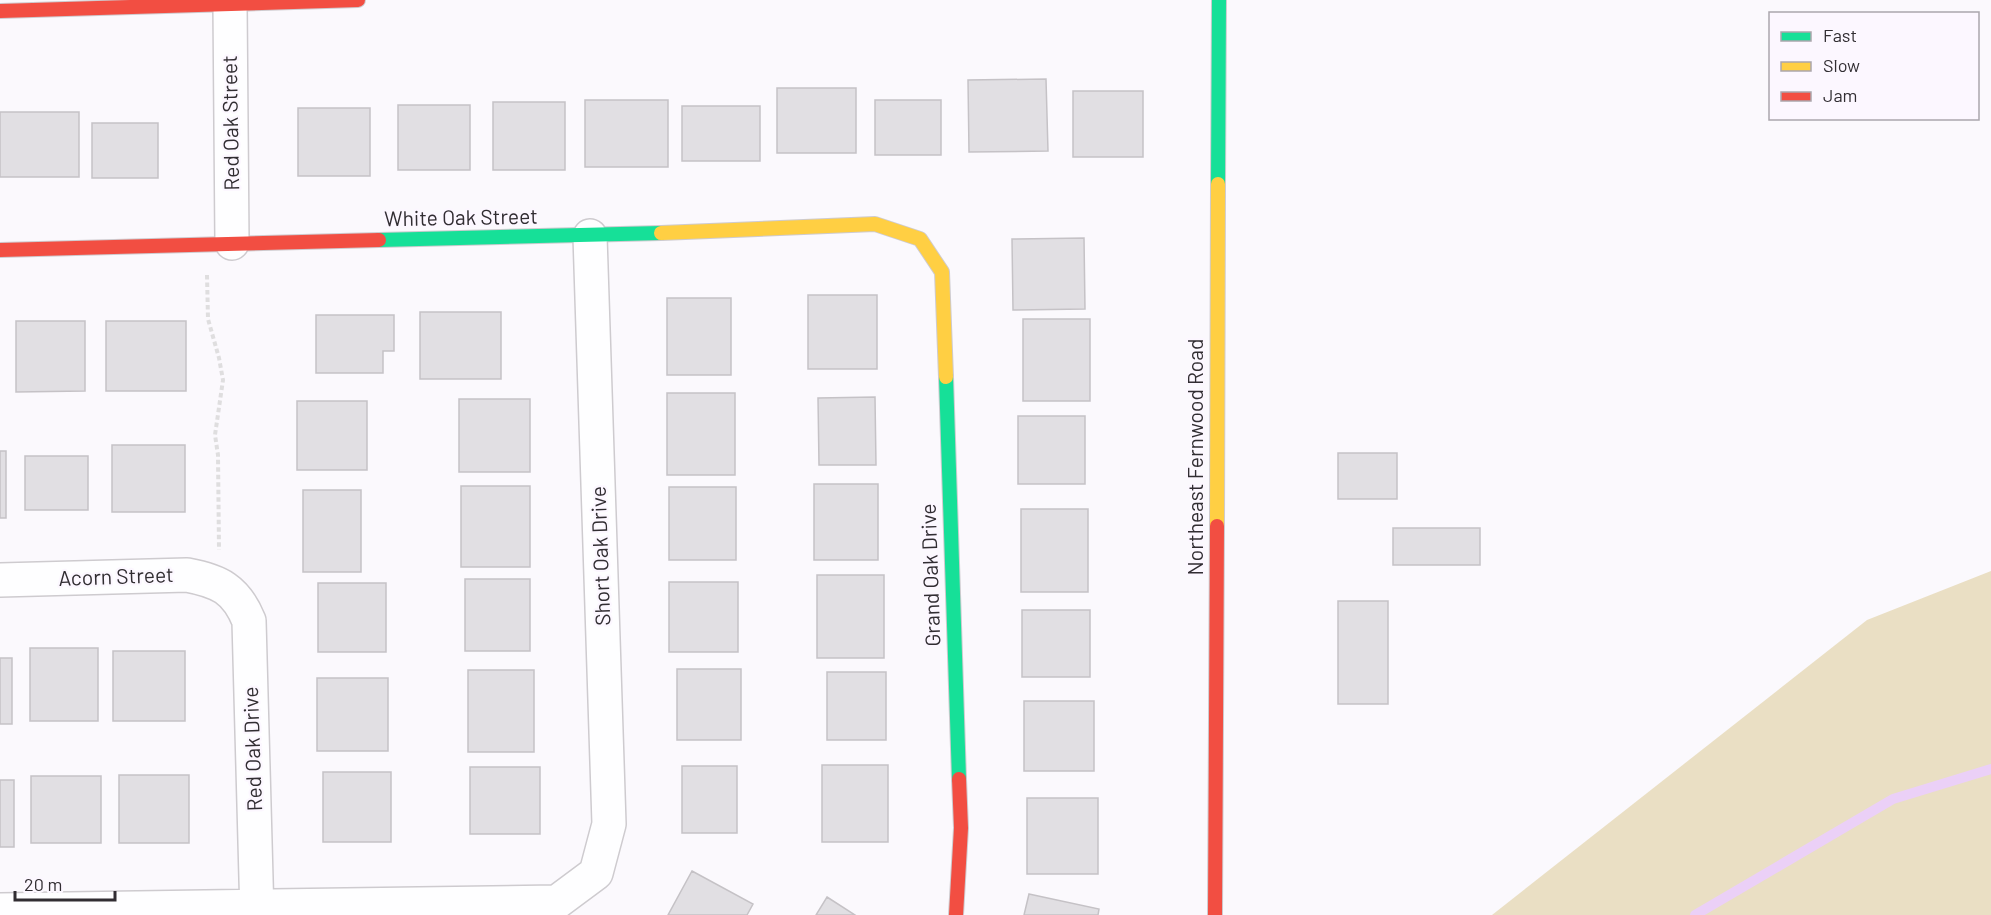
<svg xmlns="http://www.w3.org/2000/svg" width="1991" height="915" viewBox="0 0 1991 915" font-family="Barlow,sans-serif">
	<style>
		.green { fill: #eadfc4 }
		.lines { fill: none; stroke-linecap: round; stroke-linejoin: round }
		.stream { stroke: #ebd0f7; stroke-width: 10 }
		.building { fill: #e1dfe3; stroke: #c5c2c6; stroke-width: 1.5 }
		.street-casing { stroke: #cecbcf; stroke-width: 36 }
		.fast-casing { stroke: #cecbcf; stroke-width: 16 }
		.slow-casing { stroke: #cecbcf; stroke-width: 16 }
		.jam-casing { stroke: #cecbcf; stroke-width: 16 }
		.path { stroke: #dfdedf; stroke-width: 4; stroke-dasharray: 4.5 3; stroke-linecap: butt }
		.street { stroke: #fefeff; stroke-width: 33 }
		.fast { stroke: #16e098; stroke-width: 14 }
		.slow { stroke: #ffcf43; stroke-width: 14 }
		.jam { stroke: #f24e42; stroke-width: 14 }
		.labels { text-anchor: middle; stroke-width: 4.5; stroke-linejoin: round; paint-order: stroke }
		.street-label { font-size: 21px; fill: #312d32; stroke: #fcf7ff }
	</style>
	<rect width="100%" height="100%" fill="#fbf9fd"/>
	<path class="green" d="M1991,571V915H1492L1867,620Z"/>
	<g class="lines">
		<path class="stream" d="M1695,915L1893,799L1991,769"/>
	</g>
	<path class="building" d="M1046,79L1048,151L969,152L968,80Z
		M777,88H856V153H777Z
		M1073,91H1143V157H1073Z
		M585,100H668V167H585Z
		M875,100H941V155H875Z
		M493,102H565V170H493Z
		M398,105H470V170H398Z
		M682,106H760V161H682Z
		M298,108H370V176H298Z
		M0,112H79V177H0Z
		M92,123H158V178H92Z
		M1084,238L1085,309L1013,310L1012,239Z
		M808,295H877V369H808Z
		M667,298H731V375H667Z
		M420,312H501V379H420Z
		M316,315H394V351H383V373H316Z
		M1023,319H1090V401H1023Z
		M16,321H85V391L16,392Z
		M106,321H186V391H106Z
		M667,393H735V475H667Z
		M875,397L876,465H819L818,398Z
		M459,399H530V472H459Z
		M297,401H367V470H297Z
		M1018,416H1085V484H1018Z
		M112,445H185V512H112Z
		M0,451H6V518H0Z
		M1338,453H1397V499H1338Z
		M25,456H88V510H25Z
		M814,484H878V560H814Z
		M461,486H530V567H461Z
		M669,487H736V560H669Z
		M303,490H361V572H303Z
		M1021,509H1088V592H1021Z
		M1393,528H1480V565H1393Z
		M817,575H884V658H817Z
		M465,579H530V651H465Z
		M669,582H738V652H669Z
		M318,583H386V652H318Z
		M1338,601H1388V704H1338Z
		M1022,610H1090V677H1022Z
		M30,648H98V721H30Z
		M113,651H185V721H113Z
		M0,658H12V724H0Z
		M677,669H741V740H677Z
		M468,670H534V752H468Z
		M827,672H886V740H827Z
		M317,678H388V751H317Z
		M1024,701H1094V771H1024Z
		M822,765H888V842H822Z
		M682,766H737V833H682Z
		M470,767H540V834H470Z
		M323,772H391V842H323Z
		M119,775H189V843H119Z
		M31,776H101V843H31Z
		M0,780H14V847H0Z
		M1027,798H1098V874H1027Z
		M692,871L753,904L747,915H668Z
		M1029,894L1099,909L1098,915H1024Z
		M827,897L855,915H816Z"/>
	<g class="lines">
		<defs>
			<path id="street" d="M230,4L232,243
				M0,580L187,575C219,581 236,589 249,621L257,915
				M0,910L557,902L596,873L609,824L590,236"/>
			<path id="fast" d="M1218,184L1219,0
				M379,240L661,233
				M946,377L959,779"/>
			<path id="slow" d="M661,233L875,224L920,239L942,272L946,377
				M1217,526L1218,184"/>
			<path id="jam" d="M0,11L358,0
				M0,250L379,240
				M956,915L961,828L959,779
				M1215,915L1217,526"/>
		</defs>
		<use href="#street" class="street-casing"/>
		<use href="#fast" class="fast-casing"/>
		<use href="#slow" class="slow-casing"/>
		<use href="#jam" class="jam-casing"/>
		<path class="path" d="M207,275L208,319L219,358L223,380L215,435L218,455L219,550"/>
		<use href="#street" class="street"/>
		<use href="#fast" class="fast"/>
		<use href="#slow" class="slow"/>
		<use href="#jam" class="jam"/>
	</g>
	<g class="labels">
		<g class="street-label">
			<text transform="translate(231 123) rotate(-91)" y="7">Red Oak Street</text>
			<text transform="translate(461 218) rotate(-1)" y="7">White Oak Street</text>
			<text transform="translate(1196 457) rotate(-90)" y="7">Northeast Fernwood Road</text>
			<text transform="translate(601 556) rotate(-92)" y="7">Short Oak Drive</text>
			<text transform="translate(931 575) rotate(-92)" y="7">Grand Oak Drive</text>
			<text transform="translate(116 577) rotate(-2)" y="7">Acorn Street</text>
			<text transform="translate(253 749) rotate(-92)" y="7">Red Oak Drive</text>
		</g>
	</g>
	<rect x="1769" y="12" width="210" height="108" fill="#fcf7ff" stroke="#aba6ad" stroke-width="1.5"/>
	<rect x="1781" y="32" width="30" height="9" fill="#16e098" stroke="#aba6ad" stroke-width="1.5"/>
	<text x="1823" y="42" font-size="18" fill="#312d32">Fast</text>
	<rect x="1781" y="62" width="30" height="9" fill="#ffcf43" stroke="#aba6ad" stroke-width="1.5"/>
	<text x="1823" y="72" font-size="18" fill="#312d32">Slow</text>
	<rect x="1781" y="92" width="30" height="9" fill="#f24e42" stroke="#aba6ad" stroke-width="1.5"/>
	<text x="1823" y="102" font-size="18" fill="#312d32">Jam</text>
	<path d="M15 891v9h100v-9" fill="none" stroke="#312d32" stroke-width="3"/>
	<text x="24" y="891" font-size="18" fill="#312d32" stroke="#fcf7ff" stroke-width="4.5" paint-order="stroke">20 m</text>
</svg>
